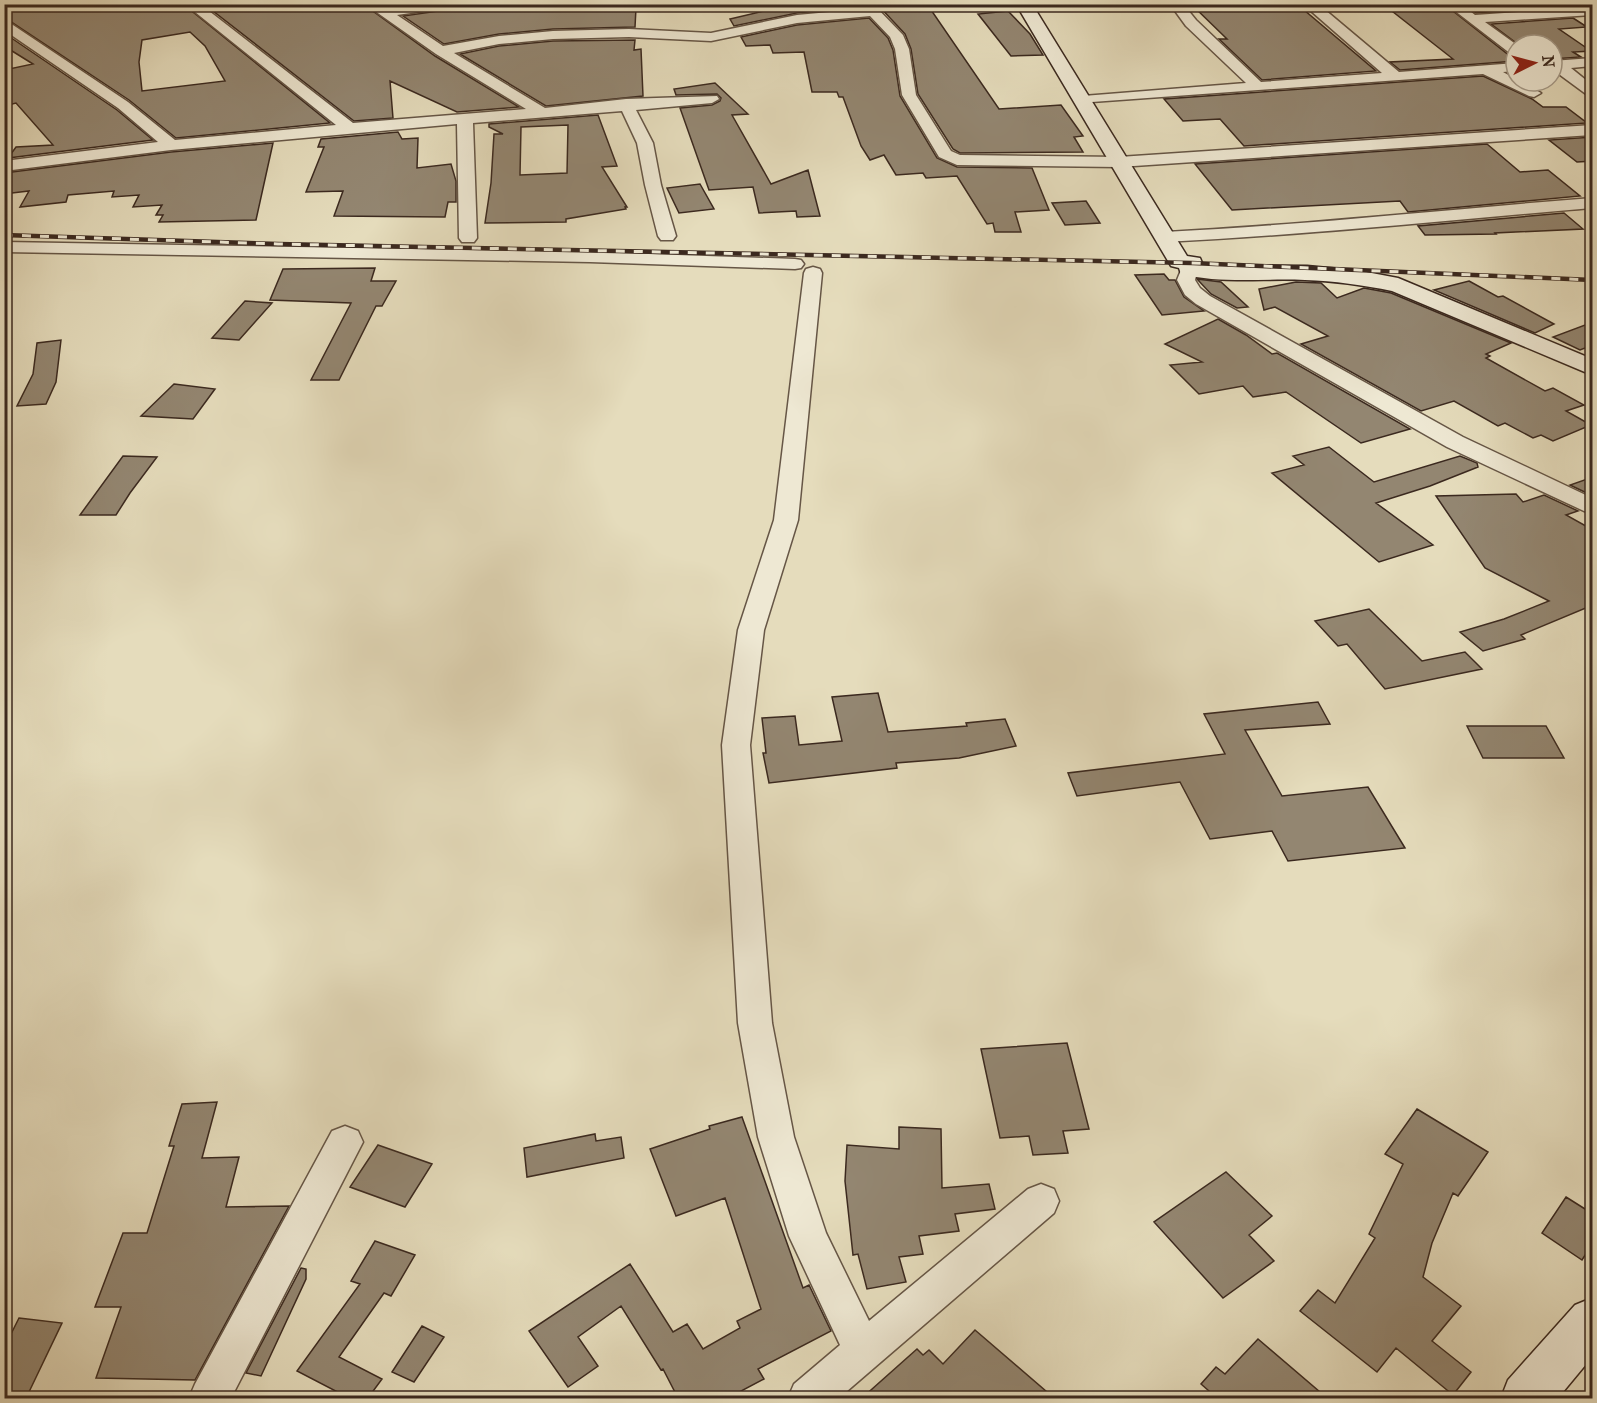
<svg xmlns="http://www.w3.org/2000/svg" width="1597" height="1403" viewBox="0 0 1597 1403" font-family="'IM FELL French Canon',serif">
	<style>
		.building { fill: #938671; stroke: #3b291f; stroke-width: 1.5; fill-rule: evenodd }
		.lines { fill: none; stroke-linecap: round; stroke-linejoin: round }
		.street-casing { stroke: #665646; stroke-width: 3 }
		.secondary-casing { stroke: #3b291f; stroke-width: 3 }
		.street { fill: #eee8d3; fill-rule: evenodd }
		.secondary { fill: #eee8d3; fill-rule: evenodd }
		.rail-casing { stroke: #3b291f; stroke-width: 4.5 }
		.rail { stroke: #eee8d3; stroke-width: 3; stroke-dasharray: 9; stroke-linecap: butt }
	</style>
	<rect width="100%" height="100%" fill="#e5dcbc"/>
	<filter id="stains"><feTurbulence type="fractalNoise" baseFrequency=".00333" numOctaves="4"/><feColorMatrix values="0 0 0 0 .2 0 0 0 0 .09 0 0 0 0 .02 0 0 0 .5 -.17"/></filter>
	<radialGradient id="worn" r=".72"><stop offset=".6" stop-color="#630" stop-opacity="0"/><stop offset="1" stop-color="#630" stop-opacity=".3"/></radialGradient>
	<path class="building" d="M34,4H183L330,123L176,138L129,100L4,17V14ZM190,32L205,46L225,81L142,91L139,62L142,40Z
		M204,4H363L435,56L519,107L457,112L390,81L393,118L354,121Z
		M453,4H530L532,7L626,4L627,8H636L635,27L553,29L499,34L444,44L403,16L445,10Z
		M793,4H857L858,7L797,13L734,26L730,19Z
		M877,4H927L999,109L1061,105L1083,136L1074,137L1083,152L960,153L953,149L918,94L911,49L905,34Z
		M1191,4H1285V10H1304L1376,71L1262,80L1219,39H1227Z
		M1383,4H1444L1510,56L1516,57V61L1400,70L1390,62L1453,59Z
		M1465,4H1551L1555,7L1476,13Z
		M1008,11L1030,34L1043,55L1011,56L978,14Z
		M869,18L888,38L893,50L900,96L937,158L957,167L1032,168L1049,210L1015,212L1021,232H995L993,223L987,224L957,176L926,178L923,173L896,175L884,155L870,160L861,146L843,97H839L837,92H812L804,52L773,53L770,45L746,46L741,37L797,25Z
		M1573,18L1587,27L1559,29L1591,51L1573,52L1581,57L1552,59V45H1519L1491,24Z
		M4,33L117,110L153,140L8,158L16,147L53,145L16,103L4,106V70L33,64L4,46Z
		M635,40L634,50L641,49L643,96L546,106L460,54L499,46L553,41Z
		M1483,76L1532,99L1543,107H1566L1587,123L1244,146L1220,119L1183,121L1164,99Z
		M715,83L748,114L732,115L771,184L808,170L820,216L797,217L796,211L759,213L753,187L709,190L680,108L712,105L720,101L721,98L717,94L676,95L674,89Z
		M598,115L617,166L602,167L627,207H625L626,209L566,219V222L485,223L491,183L494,134H503L489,127V124ZM568,125L567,173L520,175L521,127Z
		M398,132L402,139L418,138L417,168L451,164L456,181V202H448L445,217L334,216L343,191L306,192L324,147H318L321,139Z
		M1593,137V161L1577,162L1549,140Z
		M273,143L256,220L159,222L163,215H156L162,205L133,207L139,195L112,197L114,191L68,195L66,202L20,207L29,191L4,194V173L171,152Z
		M1487,144L1520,172L1548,170L1580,196L1408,212L1400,201L1232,210L1195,164Z
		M700,184L714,209L679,213L667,188Z
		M1086,201L1100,223L1065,225L1052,203Z
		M1564,213L1583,229L1495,233L1496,234L1425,235L1418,226Z
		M375,268L371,281H396L382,306H376L339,380H311L351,303L270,300L283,269Z
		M1164,274L1169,280H1175L1184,297L1204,311L1162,315L1135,275Z
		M1197,279L1221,282L1248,307L1237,308L1211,294Z
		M1469,281L1498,297L1503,296L1554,324L1535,333L1434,290Z
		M1296,282L1321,283L1337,298L1364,288L1391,293L1511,343L1486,354L1490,356L1486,358L1545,391L1553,388L1584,405L1566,411L1591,425L1553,441L1541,435L1533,438L1505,423L1498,426L1454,401L1421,411L1301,344L1328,336L1275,307L1264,310L1259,289Z
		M245,301L272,303L239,340L212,338Z
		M1218,319L1246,335L1272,354L1277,353L1410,429L1361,443L1286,392L1253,397L1243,386L1199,394L1170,365L1202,362L1165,344Z
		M1593,322V345L1580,350L1553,337Z
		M61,340L56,382L46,404L17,406L33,374L37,343Z
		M174,384L215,389L193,419L141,416Z
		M1329,447L1374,482L1460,456L1477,463L1478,467L1430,486L1376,503L1433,545L1379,562L1272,473L1304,465L1293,456Z
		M123,456L157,457L130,493L116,515H80Z
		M1593,477V496L1570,485Z
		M1516,494L1523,502L1544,495L1578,511L1566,515L1593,530V605L1521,635L1525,639L1483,651L1460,632L1504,619L1549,601L1485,568L1436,496Z
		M1369,609L1422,661L1465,652L1482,669L1385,689L1347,644L1338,646L1315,621Z
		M878,693L888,732L967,726L966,723L1005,719L1016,746L959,758L896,763L897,768L769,783L763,753H766L762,718L795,716L799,745L842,741L832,697Z
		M1318,702L1330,724L1245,730L1282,796L1368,787L1405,848L1288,861L1272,831L1210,839L1180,782L1077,796L1068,773L1225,754L1204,714Z
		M1467,726H1546L1564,758H1483Z
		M1067,1043L1089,1129L1063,1131L1068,1153L1033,1155L1029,1136L1000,1138L981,1049Z
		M217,1102L202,1158L239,1157L226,1207L289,1206L195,1380L96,1378L121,1307H95L123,1233H147L174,1146H169L182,1104Z
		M1417,1109L1488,1152L1458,1196L1453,1193L1432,1243L1423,1277L1461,1306L1432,1341L1471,1372L1453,1395L1396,1348L1377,1372L1300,1311L1318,1290L1335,1303L1375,1238L1369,1234L1403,1164L1385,1154Z
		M742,1117L803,1288L809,1285L831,1331L758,1369L764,1379L728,1398H678L663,1369L661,1370L621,1306L578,1337L598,1366L568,1387L529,1331L630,1264L673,1332L687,1324L703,1349L740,1328L737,1321L761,1309L725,1198L676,1216L650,1149L710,1129L709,1126Z
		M899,1127L941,1129L942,1188L989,1184L995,1209L955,1214L959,1231L919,1236L923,1254L899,1257L906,1282L867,1289L858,1254L853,1255L845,1181L847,1145L899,1149Z
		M595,1134L596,1141L621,1137L624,1158L527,1177L524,1148Z
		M378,1145L432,1164L405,1207L350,1187Z
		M1226,1172L1272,1216L1249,1235L1274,1261L1223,1298L1154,1222Z
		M1566,1197L1593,1214V1243L1582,1260L1542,1233Z
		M375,1241L415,1255L391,1296L384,1293L339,1357L382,1379L368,1398H349L297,1371L360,1284L351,1281Z
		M301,1268L306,1269V1279L261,1376L246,1373Z
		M19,1318L62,1323L28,1394L4,1392V1348Z
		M422,1326L444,1337L414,1382L392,1372Z
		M975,1330L1054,1398H862L917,1349L923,1355L929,1350L943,1364Z
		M1258,1339L1327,1398H1217L1201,1384L1216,1367L1225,1374Z"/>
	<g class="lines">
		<defs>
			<path id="street" d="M185,4H200L353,123L526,109L436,54L365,4H381L387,9L415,4H451L445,8L397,15L443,46L499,36L553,31L629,29L711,33L797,15L862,9L859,4H873L903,35L909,49L916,95L951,151L960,155L1119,157L1592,125V135L1119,167L957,165L939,157L902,95L895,49L890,37L870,16L797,23L711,41L629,37L553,39L499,44L454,53L545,108L626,99L717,96L719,99L712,103L636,110L653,143L661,185L676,236L673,240H661L658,236L645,185L637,143L622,111L473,123L477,238L474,242H462L459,238L457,124L171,150L4,171V161L158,142L118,108L4,30V19L128,102L175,140L336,125Z
				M1170,4H1183L1196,20L1261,82L1382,73L1303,4H1318L1399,72L1516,63V71L1503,72L1541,93L1534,97L1529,96L1483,74L1078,103L1076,100L1078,97L1083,96L1246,83L1186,26Z
				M1446,4H1461L1475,15L1592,7V15L1485,22L1517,45L1516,55L1511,54Z
				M1592,58V66L1571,68L1592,85V95L1586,94L1552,69V61Z
				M1592,198V208C1449,220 1307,235 1164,242L1158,241L1155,237L1158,233L1164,232C1307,225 1449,209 1592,198Z
				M4,242L590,252L795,259L801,260L804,264L801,268L795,269L590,262L4,252Z
				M1189,263L1195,265L1198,269L1195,280L1200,288L1210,296L1463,437L1592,498V513L1584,511L1447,447L1196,304L1185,295L1177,280L1183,265Z
				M813,267L820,269L822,273L798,520L764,630L750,745L772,1023L794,1137L826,1233L869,1321L1028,1189L1041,1184L1054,1189L1059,1201L1054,1213L839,1398H788L794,1384L840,1345L789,1236L758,1137L738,1023L722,745L738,630L774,520L804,273L806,269Z
				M345,1126L358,1131L363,1142L231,1398H189L195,1384L332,1131Z"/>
			<path id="secondary" d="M1016,4H1032L1187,256L1200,258L1203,265L1307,266L1361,271L1398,278L1592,359V375L1392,291C1363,285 1334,281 1305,280C1264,278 1221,284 1181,274L1179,268L1171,266L1168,261Z
				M1592,1298V1357L1558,1398H1501L1508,1380L1575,1305Z"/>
		</defs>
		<use href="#street" class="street-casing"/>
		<use href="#secondary" class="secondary-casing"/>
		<use href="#street" class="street"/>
		<use href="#secondary" class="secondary"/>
		<defs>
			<path id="rail" d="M4,235L278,244L1192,263L1592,280"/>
		</defs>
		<use href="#rail" class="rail-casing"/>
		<use href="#rail" class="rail"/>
	</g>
	<rect width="1597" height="1403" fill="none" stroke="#e5dcbc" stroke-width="24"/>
	<rect x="6" y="6" width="1585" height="1391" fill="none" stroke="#3b291f" stroke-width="3"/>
	<rect x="12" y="12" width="1573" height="1379" fill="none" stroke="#3b291f" stroke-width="1.5"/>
	<g transform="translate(1534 63) rotate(84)"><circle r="28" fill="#eee8d3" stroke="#a69c8b" stroke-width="1.5"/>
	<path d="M0-4.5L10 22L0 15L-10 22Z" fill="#8f2418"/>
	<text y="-9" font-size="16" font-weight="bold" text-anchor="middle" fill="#3b291f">N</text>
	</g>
	<rect width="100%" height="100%" filter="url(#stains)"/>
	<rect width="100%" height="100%" fill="url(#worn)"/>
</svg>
